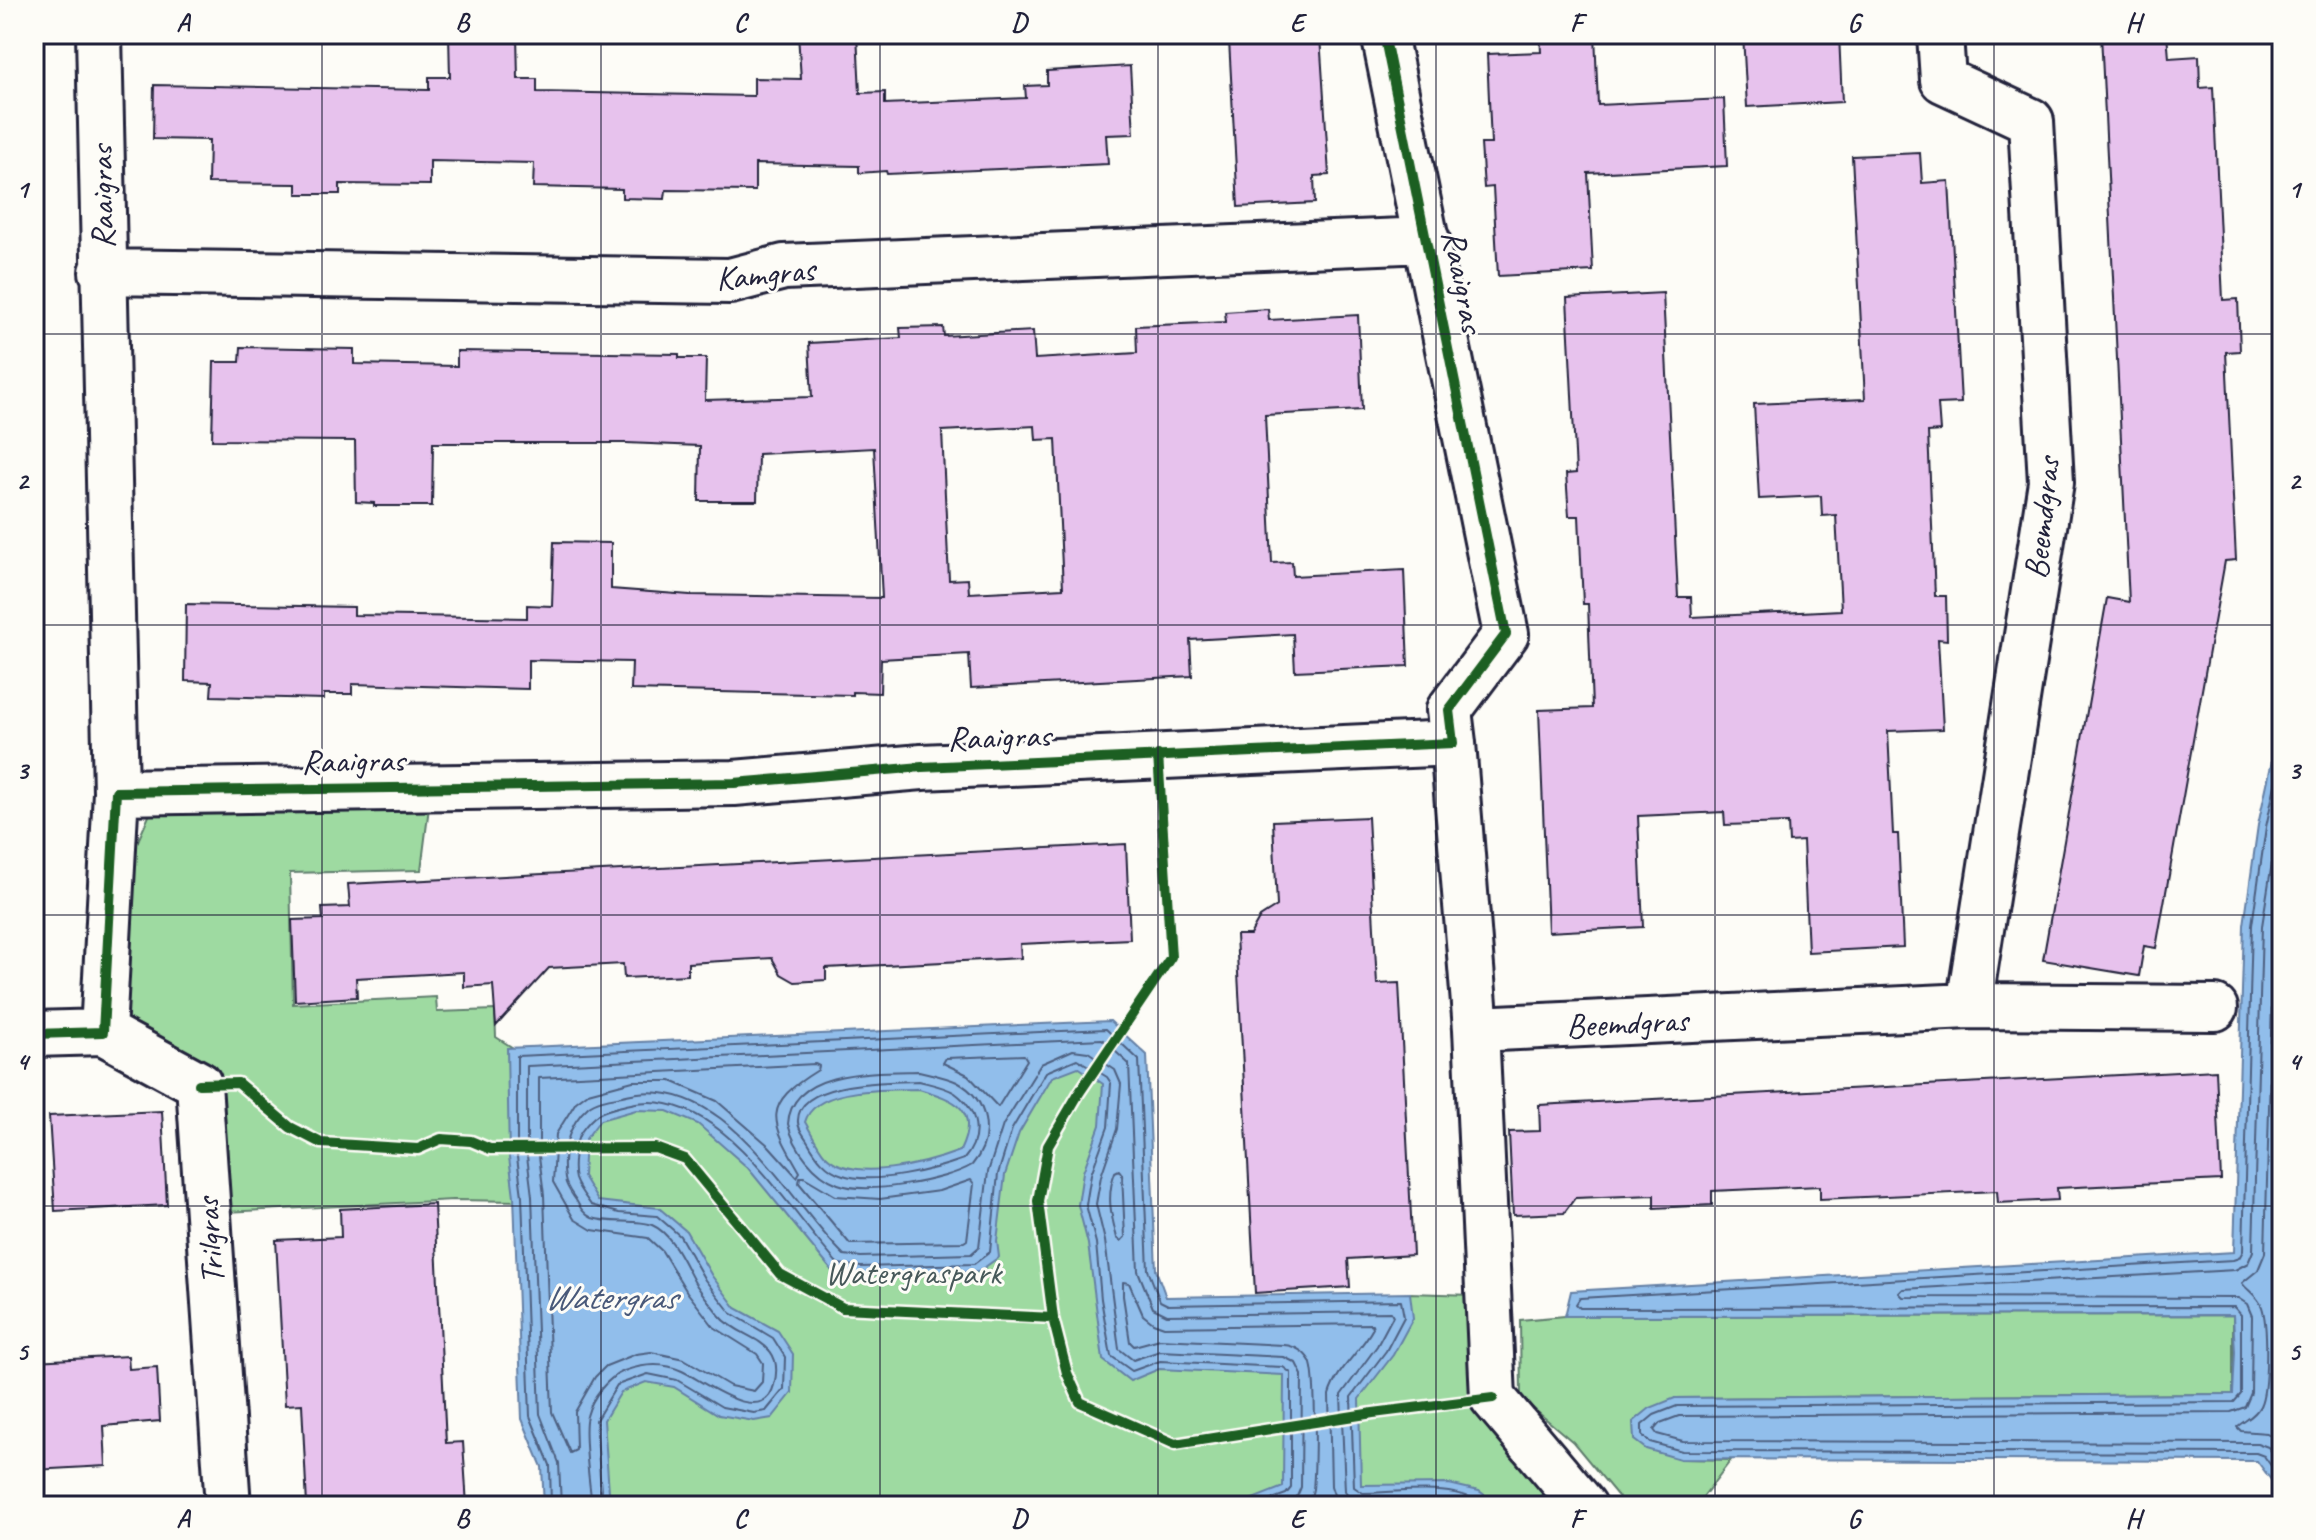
<svg xmlns="http://www.w3.org/2000/svg" width="2316" height="1540" viewBox="0 0 2316 1540" font-family="Caveat,sans-serif">
	<style>
		.green { fill: #9edaa1; stroke: #607e6e; stroke-width: 2 }
		.water { fill: #91beeb; stroke: #6580a5; stroke-width: 2; fill-rule: evenodd }
		.lines { fill: none; stroke-linecap: round; stroke-linejoin: round }
		.shore { stroke: #4e6081; stroke-width: 2 }
		.building { fill: #e7c2ed; stroke: #22223b; stroke-width: 2; fill-rule: evenodd }
		.street-casing { stroke: #22223b; stroke-width: 50 }
		.street { stroke: #fdfcf7; stroke-width: 44 }
		.cycleway-casing { stroke: #fdfcf7; stroke-width: 15 }
		.cycleway { stroke: #1b5e20; stroke-width: 10 }
		.grid { fill: none; stroke: #22223b; stroke-width: 2; stroke-opacity: 0.55 }
		.labels { text-anchor: middle; stroke-width: 6; stroke-linejoin: round; paint-order: stroke }
		.street-label { font-size: 34px; fill: #22223b; stroke: #fdfcf7 }
		.park-label { font-size: 34px; fill: #47595a; stroke: #fdfcf7 }
		.water-label { font-size: 36px; font-style: italic; fill: #495979; stroke: #fdfcf7 }
		.neatline { fill: none; stroke: #22223b; stroke-width: 3 }
		.grid-label { font-size: 26px; text-anchor: middle; font-weight: bold; fill: #22223b }
	</style>
	<rect width="100%" height="100%" fill="#fdfcf7"/>
	<filter id="ink" filterUnits="userSpaceOnUse"><feTurbulence type="fractalNoise" baseFrequency=".0125" numOctaves="2"/><feDisplacementMap in="SourceGraphic" scale="16" xChannelSelector="R" yChannelSelector="G"/><feConvolveMatrix kernelMatrix="1 2 1 2 8 2 1 2 1" color-interpolation-filters="sRGB"/></filter>
	<g filter="url(#ink)">
		<path class="green" d="M429,807L421,870L290,873L293,1004L436,997L437,1012L495,1010L496,1037L518,1051L1122,1032L1152,1304L1410,1299V1293L1473,1295L1509,1445L1562,1506H549L520,1201L453,1200L226,1212L214,1065L178,1064L111,1012L130,859L152,809Z
			M2233,1315V1394L1675,1398L1680,1459L1731,1460L1696,1506H1626L1573,1442L1521,1398L1520,1320L1565,1316Z"/>
		<path class="water" d="M2282,715V1506L2277,1488L2257,1461L1680,1459L1646,1449L1634,1440L1633,1422L1650,1408L1675,1398L2233,1394L2235,1352L2233,1315L1565,1316L1571,1291L2234,1252L2244,925L2258,825Z
			M1110,1021L1147,1055L1156,1270L1166,1297L1410,1293L1413,1318L1393,1355L1359,1399L1361,1485L1449,1484L1479,1491L1500,1506H1235L1283,1487L1284,1375L1159,1369L1130,1381L1103,1360L1088,1244L1078,1205L1083,1172L1100,1125L1103,1084L1078,1067L1052,1077L1019,1133L1005,1175L997,1241L999,1257L978,1272L860,1275L833,1272L748,1168L698,1124L667,1111L636,1110L600,1120L585,1140L583,1176L598,1201L659,1208L686,1231L712,1276L736,1308L778,1331L793,1354L792,1393L772,1418L754,1421L719,1415L674,1387L646,1382L621,1392L604,1420L610,1506H544L542,1467L522,1419L514,1196L509,1157L507,1048ZM919,1089C956,1100 980,1109 960,1151C928,1163 852,1184 825,1155C817,1146 811,1132 805,1122C815,1086 889,1090 919,1089Z"/>
		<g class="lines">
			<path class="shore" d="M2282,752L2266,827L2252,925L2243,1251L2239,1258L2233,1260L1580,1298L1576,1304L1580,1308L2234,1307L2241,1315V1394L2234,1402L1677,1406L1654,1415L1642,1425V1435L1650,1442L1682,1451L2256,1453L2264,1456L2282,1481
				M2282,799L2262,926L2253,1251L2248,1263L2235,1270L1903,1289L1899,1293L1903,1297L2238,1298L2247,1304L2252,1316L2251,1393L2245,1407L2231,1412L1679,1416L1660,1423L1654,1430L1657,1434L1683,1441L2257,1443L2268,1447L2282,1464
				M2282,869L2274,927L2265,1253L2258,1270L2242,1283C2248,1291 2258,1296 2262,1307C2268,1325 2268,1390 2260,1406C2255,1417 2244,1420 2237,1427L2241,1431L2267,1433L2282,1444
				M1024,1055L1027,1060L998,1107L968,1075L943,1063L946,1058Z
				M815,1064L819,1066L818,1070C761,1105 770,1120 800,1172L797,1177L769,1146L717,1101L671,1081H633L588,1093L576,1102L556,1134L553,1182L574,1219L592,1230L648,1238L662,1251L687,1292L714,1327L757,1354L763,1363L762,1382L754,1391L730,1386L684,1359L651,1352L636,1354L606,1366L595,1377L575,1412L576,1450L570,1453L552,1412L544,1195L539,1156V1078Z
				M919,1071C931,1074 946,1077 957,1082C989,1099 995,1138 972,1165C946,1181 866,1195 838,1184C814,1175 794,1148 788,1124C791,1068 880,1072 919,1071Z
				M919,1081C930,1084 946,1087 955,1093C978,1110 983,1137 964,1159C934,1170 874,1185 843,1175C826,1170 816,1156 808,1142C804,1135 797,1128 798,1120C799,1080 892,1082 919,1081Z
				M1119,1170L1122,1174L1125,1237L1121,1241L1117,1238C1111,1215 1106,1196 1115,1172Z
				M800,1177H804L836,1196L880,1199L939,1191L971,1180L974,1184L967,1240L964,1242L850,1244L799,1183Z
				M551,1506L550,1465L530,1416L522,1196L517,1157V1056L1106,1029L1139,1060L1148,1270L1160,1301L1168,1305L1401,1301L1404,1317L1386,1351L1351,1397L1354,1487L1363,1493C1401,1493 1454,1482 1486,1506
				M561,1506L559,1463L540,1414L532,1196L527,1156V1066L1102,1039L1129,1064L1138,1271L1153,1308L1167,1315L1391,1312L1393,1316L1377,1346L1341,1395L1345,1491L1352,1500L1361,1503L1447,1502L1464,1506
				M592,1506C590,1487 582,1431 587,1416C592,1397 607,1378 624,1371C643,1364 663,1362 682,1371C702,1380 763,1429 774,1385C787,1338 741,1341 720,1316C712,1305 702,1294 695,1283C684,1264 673,1234 652,1225C638,1219 610,1224 592,1218C584,1215 580,1207 576,1200C572,1194 566,1187 565,1179C561,1154 568,1124 588,1107C596,1100 611,1098 622,1096C723,1068 784,1197 844,1255L861,1257L971,1254L979,1247L988,1172L1003,1125L1041,1064L1073,1050L1088,1052L1115,1070L1121,1084L1117,1129L1101,1176L1096,1204L1105,1241L1119,1349L1133,1360L1160,1351L1284,1357L1296,1363L1302,1375L1301,1487L1296,1499L1283,1506
				M602,1506L596,1420L617,1385L648,1374L677,1380L722,1407L754,1413L766,1411L784,1389L785,1357L773,1338L731,1313L705,1280L680,1236L657,1216L619,1213L591,1205C586,1198 578,1188 575,1179C572,1168 575,1141 581,1132C596,1111 603,1111 626,1105C717,1080 786,1209 838,1264L861,1267L974,1264L990,1252L998,1174L1012,1129L1046,1072L1077,1059L1107,1077L1111,1083L1108,1127L1091,1174L1086,1205L1096,1243L1101,1299L1111,1356L1132,1371L1160,1361L1283,1367L1291,1373V1488L1286,1494L1253,1506
				M1306,1506C1310,1500 1312,1495 1313,1489C1315,1469 1317,1374 1310,1361C1304,1351 1295,1346 1284,1345L1160,1339L1134,1346L1130,1342L1123,1296V1282L1129,1283L1143,1315L1153,1323L1164,1327L1372,1324L1373,1328C1361,1351 1336,1370 1329,1395L1331,1486L1335,1498L1341,1506"/>
		</g>
		<path class="building" d="M449,34H517L518,79H537V92L754,96V78L801,79L798,34H857L860,93L885,92V104L1026,98L1025,86L1047,85V71L1130,66L1134,134L1106,135L1108,164L887,174L886,171L859,173V166L755,164V191L666,190L665,199L622,198V189L533,187L534,163L430,161V185L340,184V194H297V184L208,183L209,140L153,139L154,85L429,90V77H450Z
			M1540,34H1595L1598,105L1724,99L1727,166L1588,173L1593,271L1498,276L1493,187L1484,188L1481,144H1491L1487,54L1541,52Z
			M1743,34H1839L1842,102L1747,107Z
			M2101,34H2167L2169,58L2199,56L2200,88L2213,87L2223,300L2238,299L2240,351L2226,352L2236,560L2225,561L2156,948L2144,946L2139,976L2043,960L2107,598L2129,602Z
			M1320,36L1329,175L1314,176L1315,203L1238,207L1229,40Z
			M1920,153L1922,183L1949,181L1961,403L1938,404L1940,431L1928,432L1935,596H1946L1947,640L1938,639L1943,729L1888,731L1893,834H1898L1903,947L1808,952L1803,841L1789,842L1788,823L1725,825L1724,812L1638,816L1643,927L1548,932L1539,710L1592,708L1588,604H1583L1579,516H1569L1566,474L1576,473L1567,298L1663,293L1678,597H1691L1692,617L1841,610L1836,515L1822,516L1821,496L1759,499L1754,404L1865,399L1852,156Z
			M1268,309L1269,320L1358,315L1362,410L1265,415L1272,563L1292,562L1293,576L1404,570L1408,666L1295,671L1293,634L1190,640L1192,676L971,688L969,654L881,659L880,693L853,692V695L631,690L632,662L528,660V689L352,684V694H324V699L211,696L212,682L185,681L186,604L354,607V615L527,618V605L552,606L554,542L611,543V589L690,595L882,598L874,448L758,454L757,501H699L700,446L626,443H433L432,506H374V503L356,502L355,441L212,440L214,362H240L241,347L354,349V364L457,366V351L679,354V358H706L705,400L812,397L809,343L901,338L900,328L943,327L944,336L1033,331L1035,359L1137,353L1136,326L1226,322L1225,312ZM1035,426L1036,440L1056,439L1063,588L969,593L968,579L949,580L942,431Z
			M1368,817L1377,984L1399,983L1413,1255L1348,1259L1350,1287L1255,1293L1236,935H1250L1260,917L1277,906L1273,821Z
			M1126,844L1130,939L1020,944L1021,958L826,968V980L795,982L781,974L772,958L688,963V975L624,978L623,964L549,968L496,1026L493,985L464,987V972L356,978L357,997L295,1001L292,920L323,919L322,908L350,907L348,884Z
			M2216,1070L2221,1180L2057,1188L2058,1200L1998,1203L1997,1191L1820,1199V1186L1712,1191V1205L1654,1208V1195L1575,1198L1564,1213L1513,1215L1509,1132L1540,1131L1539,1105Z
			M162,1111L167,1205L55,1211L49,1116Z
			M434,1204L446,1443L463,1442L467,1506H307L302,1404L285,1405L276,1240L341,1237L340,1209Z
			M128,1356L129,1369L157,1367L160,1421L104,1426L106,1466L34,1470V1361Z"/>
		<g class="lines">
			<defs>
				<path id="street" d="M99,34L116,792
					M1940,34L1943,80L2031,121L2051,482L1969,1006
					M102,272L730,281L784,267L1427,240
					M1453,743L1476,1029L1493,1398L1584,1506
					M1476,1029L1969,1006L2215,1008
					M103,1032L199,1084L228,1506
					M34,1034L103,1032L116,792L734,783L922,767L1453,743L1449,710L1506,634L1384,34"/>
			</defs>
			<use href="#street" class="street-casing"/>
			<use href="#street" class="street"/>
			<defs>
				<path id="cycleway" d="M34,1034L103,1032L116,792L734,783L922,767L1453,743L1449,710L1506,634L1384,34
					M199,1084L238,1083L290,1127L321,1143L418,1149L441,1139L471,1141L490,1149L655,1148L685,1159L780,1274L843,1308L1053,1318L1067,1373L1080,1402L1175,1444L1373,1413L1493,1398
					M1053,1318L1038,1201L1048,1146L1079,1093L1171,957L1158,755"/>
			</defs>
			<use href="#cycleway" class="cycleway-casing"/>
			<use href="#cycleway" class="cycleway"/>
		</g>
	</g>
	<path class="grid" d="M322,34V1506M601,34V1506M880,34V1506M1158,34V1506M1436,34V1506M1715,34V1506M1994,34V1506M34,334H2282M34,625H2282M34,915H2282M34,1206H2282"/>
	<g class="labels">
		<g class="street-label">
			<text transform="translate(101 197) rotate(-91)" y="12">Raaigras</text>
			<text transform="translate(765 273) rotate(-6)" y="12">Kamgras</text>
			<text transform="translate(1464 281) rotate(79)" y="12">Raaigras</text>
			<text transform="translate(2041 518) rotate(-84)" y="12">Beemdgras</text>
			<text transform="translate(999 736) rotate(-2)" y="12">Raaigras</text>
			<text transform="translate(353 760) rotate(-1)" y="12">Raaigras</text>
			<text transform="translate(1627 1022) rotate(-3)" y="12">Beemdgras</text>
			<text transform="translate(209 1241) rotate(-94)" y="12">Trilgras</text>
		</g>
		<g class="park-label">
			<text x="913" y="1284">Watergraspark</text>
		</g>
		<g class="water-label">
			<text x="610" y="1309">Watergras</text>
		</g>
	</g>
	<rect width="2316" height="1540" fill="none" stroke="#fdfcf7" stroke-width="88"/>
	<rect x="44" y="44" width="2228" height="1452" class="neatline"/>
	<g class="grid-label">
		<text x="183" y="31">A</text>
		<text x="462" y="31">B</text>
		<text x="740" y="31">C</text>
		<text x="1019" y="31">D</text>
		<text x="1297" y="31">E</text>
		<text x="1576" y="31">F</text>
		<text x="1854" y="31">G</text>
		<text x="2133" y="31">H</text>
		<text x="22" y="198">1</text>
		<text x="2294" y="198">1</text>
		<text x="22" y="489">2</text>
		<text x="2294" y="489">2</text>
		<text x="22" y="779">3</text>
		<text x="2294" y="779">3</text>
		<text x="22" y="1070">4</text>
		<text x="2294" y="1070">4</text>
		<text x="22" y="1360">5</text>
		<text x="2294" y="1360">5</text>
		<text x="183" y="1527">A</text>
		<text x="462" y="1527">B</text>
		<text x="740" y="1527">C</text>
		<text x="1019" y="1527">D</text>
		<text x="1297" y="1527">E</text>
		<text x="1576" y="1527">F</text>
		<text x="1854" y="1527">G</text>
		<text x="2133" y="1527">H</text>
	</g>
</svg>
